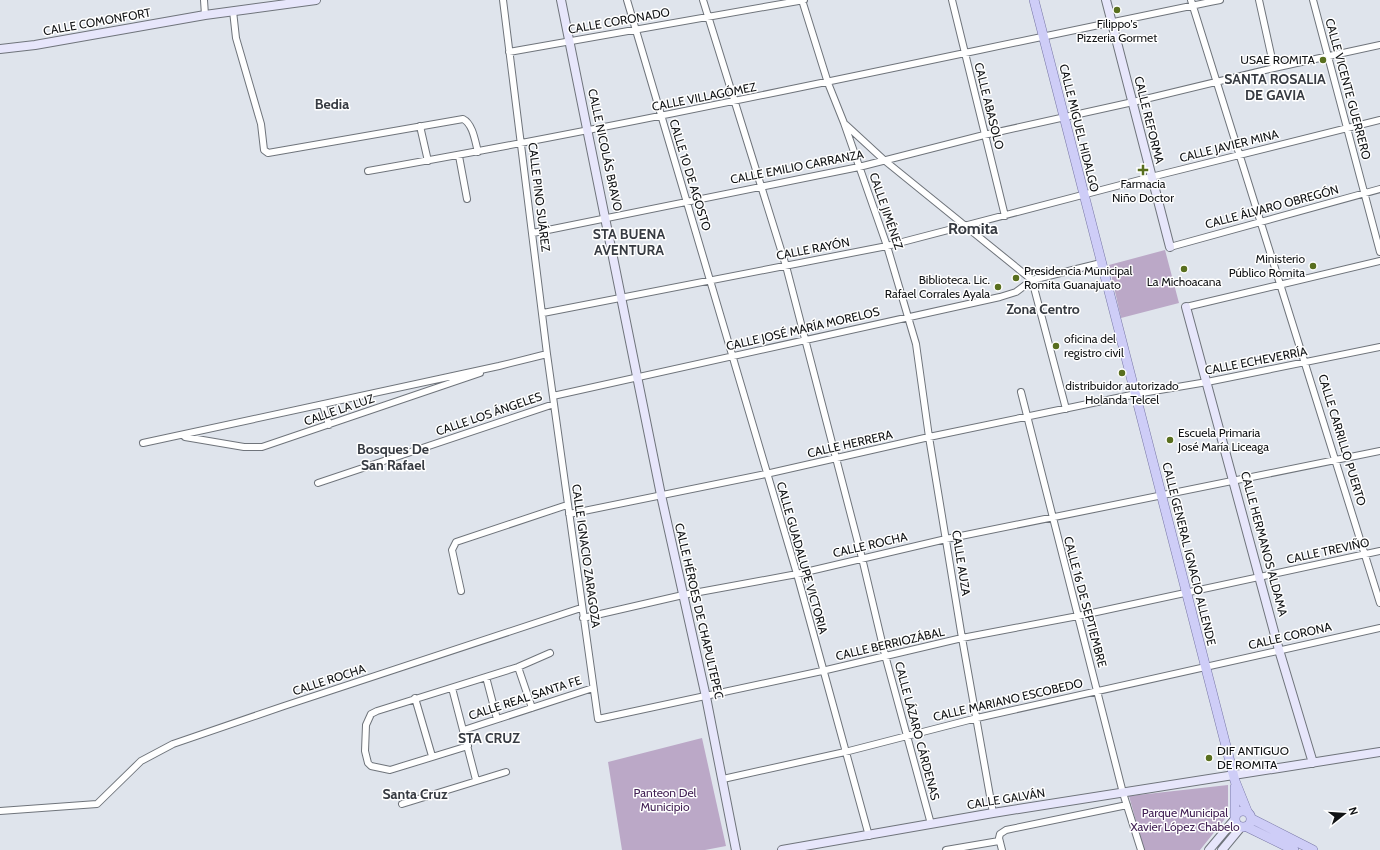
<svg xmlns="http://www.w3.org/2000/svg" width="1380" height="850" viewBox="0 0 1380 850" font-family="Cabin,sans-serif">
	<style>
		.green { fill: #bba8c7 }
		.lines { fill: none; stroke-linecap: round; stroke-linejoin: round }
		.street-casing { stroke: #6f747b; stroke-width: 8 }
		.secondary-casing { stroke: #6f747b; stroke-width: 10 }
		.primary-casing { stroke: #7776a5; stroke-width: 10 }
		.street { stroke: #fff; stroke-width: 6 }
		.secondary { stroke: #e7e6fb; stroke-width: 8 }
		.primary { stroke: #cecdf7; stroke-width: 9 }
		.poi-dot { fill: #596f1f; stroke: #fff; stroke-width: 1.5 }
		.labels { text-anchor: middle; stroke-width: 3; stroke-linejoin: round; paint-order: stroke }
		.street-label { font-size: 12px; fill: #111315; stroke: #fff }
		.poi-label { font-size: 12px; fill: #111315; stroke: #fff }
		.park-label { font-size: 12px; fill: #432255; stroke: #fff }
		.quarter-label { font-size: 14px; font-weight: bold; fill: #373b42; stroke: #fff }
		.district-label { font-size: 16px; font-weight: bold; fill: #373b42; stroke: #fff }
	</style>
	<rect width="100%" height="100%" fill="#dfe4ec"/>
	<path class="green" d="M1165,250L1179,303L1121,318L1109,265Z
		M702,738L726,846L705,850H622L608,762Z
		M1228,785V815L1200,850H1144L1129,796Z"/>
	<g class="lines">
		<defs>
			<path id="street" d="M204,0L205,15
				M503,0L547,354L598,719L822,671L962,638L1078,616L1380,551
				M627,0L797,574L869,836
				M703,0L786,266L862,558L885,655L931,824
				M802,0L828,83L844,123L887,246L916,344L929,437L962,638L993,813
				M952,0L1005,216
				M1191,0L1380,603
				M1259,0L1274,68
				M1313,0L1380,252
				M233,11L236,38L261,124L264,150L268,153L463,119C473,124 475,141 478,152
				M509,52L804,0
				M846,125L884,160L1032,280
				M420,126L428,161
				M459,156L467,199
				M368,171C654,121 936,58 1220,0
				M533,233L859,167L984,135L1133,102L1274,68L1380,45
				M1170,247L1380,189
				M1032,280L1066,409
				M1186,307L1380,261
				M543,313L887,246L1151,177L1380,120
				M1021,392L1123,793L1141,850
				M553,396L1000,297L1016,292L1032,280L1101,263
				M323,405L329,425
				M185,437L244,447H262L480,373
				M143,443L499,366L547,354
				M318,483L554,404
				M569,514L766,474L929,437L1136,394L1207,382L1380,347
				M461,591L452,550L456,542L567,505
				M583,618L683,595L797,574L946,539L1380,451
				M518,667L532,708
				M486,677L497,719
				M452,688L476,780
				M415,698L432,756
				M464,730L593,688
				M468,746L390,770L371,766L368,763L365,751L366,725L371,714L377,711L518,667L550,653
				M723,779L845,752L977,718L1380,628
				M402,804L506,772
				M0,811L97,804L141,761L173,744L284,706L581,608
				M946,850L999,841
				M1002,850L999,838L1000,834L1006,830L1127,805"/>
			<path id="secondary" d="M561,0L661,495L706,697L736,850
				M1106,0L1170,247
				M0,49L35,45L205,15L316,0
				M1186,307L1279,650L1313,763
				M782,850L993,813L1380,752
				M1209,850L1235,819
				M1222,850L1241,827"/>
			<path id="primary" d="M1034,0L1235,781L1247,811
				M1235,787V817
				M1235 819a8 8 0 1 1 16 0a8 8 0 1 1-16 0Z
				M1252,819L1313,850
				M1247,827L1294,850"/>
		</defs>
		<use href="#street" class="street-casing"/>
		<use href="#secondary" class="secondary-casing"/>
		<use href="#primary" class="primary-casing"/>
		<use href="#street" class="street"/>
		<use href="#secondary" class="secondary"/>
		<use href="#primary" class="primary"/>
	</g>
	<g class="poi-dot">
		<circle cx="1117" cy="10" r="4"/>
		<circle cx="1323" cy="60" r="4"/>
		<path d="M1141 164h4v4h4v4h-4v4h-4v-4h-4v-4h4z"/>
		<circle cx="1313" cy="266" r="4"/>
		<circle cx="1184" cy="269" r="4"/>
		<circle cx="1016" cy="278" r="4"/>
		<circle cx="998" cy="287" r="4"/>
		<circle cx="1056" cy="346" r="4"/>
		<circle cx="1122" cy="373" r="4"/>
		<circle cx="1170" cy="440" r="4"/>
		<circle cx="1209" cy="758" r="4"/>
	</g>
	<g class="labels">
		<g class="street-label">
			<text transform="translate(619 21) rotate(-10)" y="4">CALLE CORONADO</text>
			<text transform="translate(97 22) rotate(-10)" y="4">CALLE COMONFORT</text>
			<text transform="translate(1348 89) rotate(75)" y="4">CALLE VICENTE GUERRERO</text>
			<text transform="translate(704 97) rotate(-11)" y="4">CALLE VILLAGÓMEZ</text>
			<text transform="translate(989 106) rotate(76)" y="4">CALLE ABASOLO</text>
			<text transform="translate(1149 120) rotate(76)" y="4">CALLE REFORMA</text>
			<text transform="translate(1079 128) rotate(76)" y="4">CALLE MIGUEL HIDALGO</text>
			<text transform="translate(1229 146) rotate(-14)" y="4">CALLE JAVIER MINA</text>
			<text transform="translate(605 150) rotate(78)" y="4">CALLE NICOLÁS BRAVO</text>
			<text transform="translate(797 167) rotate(-11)" y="4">CALLE EMILIO CARRANZA</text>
			<text transform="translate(690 175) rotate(73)" y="4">CALLE 10 DE AGOSTO</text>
			<text transform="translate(539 197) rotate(83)" y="4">CALLE PINO SUÁREZ</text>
			<text transform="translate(1272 207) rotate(-15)" y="4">CALLE ÁLVARO OBREGÓN</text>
			<text transform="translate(886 211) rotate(71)" y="4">CALLE JIMÉNEZ</text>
			<text transform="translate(813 249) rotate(-11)" y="4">CALLE RAYÓN</text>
			<text transform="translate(803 329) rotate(-13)" y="4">CALLE JOSÉ MARÍA MORELOS</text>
			<text transform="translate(1256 361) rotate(-11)" y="4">CALLE ECHEVERRÍA</text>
			<text transform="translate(339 410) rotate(-19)" y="4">CALLE LA LUZ</text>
			<text transform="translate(489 414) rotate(-19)" y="4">CALLE LOS ÁNGELES</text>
			<text transform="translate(1342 440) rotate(73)" y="4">CALLE CARRILLO PUERTO</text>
			<text transform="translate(850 444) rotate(-13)" y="4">CALLE HERRERA</text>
			<text transform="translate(1264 544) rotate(75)" y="4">CALLE HERMANOS ALDAMA</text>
			<text transform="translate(870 545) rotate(-13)" y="4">CALLE ROCHA</text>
			<text transform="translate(1328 551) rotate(-12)" y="4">CALLE TREVIÑO</text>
			<text transform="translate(1189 554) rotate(76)" y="4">CALLE GENERAL IGNACIO ALLENDE</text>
			<text transform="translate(586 556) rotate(82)" y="4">CALLE IGNACIO ZARAGOZA</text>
			<text transform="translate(802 558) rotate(74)" y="4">CALLE GUADALUPE VICTORIA</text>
			<text transform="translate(961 563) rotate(81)" y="4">CALLE AUZA</text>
			<text transform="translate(1085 602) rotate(75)" y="4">CALLE 16 DE SEPTIEMBRE</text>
			<text transform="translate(699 611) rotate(77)" y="4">CALLE HÉROES DE CHAPULTEPEC</text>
			<text transform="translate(1290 636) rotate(-13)" y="4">CALLE CORONA</text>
			<text transform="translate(890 644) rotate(-13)" y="4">CALLE BERRIOZÁBAL</text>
			<text transform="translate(329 680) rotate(-18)" y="4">CALLE ROCHA</text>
			<text transform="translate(525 698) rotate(-18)" y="4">CALLE REAL SANTA FE</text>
			<text transform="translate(1008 700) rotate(-13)" y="4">CALLE MARIANO ESCOBEDO</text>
			<text transform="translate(917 731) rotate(75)" y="4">CALLE LÁZARO CÁRDENAS</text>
			<text transform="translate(1006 799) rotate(-9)" y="4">CALLE GALVÁN</text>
		</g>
		<g class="poi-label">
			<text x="1117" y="28">Filippo's<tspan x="1117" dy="14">Pizzeria Gormet</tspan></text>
			<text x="1315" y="64" text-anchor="end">USAE ROMITA</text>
			<text x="1143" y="188">Farmacia<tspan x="1143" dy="14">Niño Doctor</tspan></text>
			<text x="1305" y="263" text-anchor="end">Ministerio<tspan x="1305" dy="14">Público Romita</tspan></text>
			<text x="1024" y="275" text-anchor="start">Presidencia Municipal<tspan x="1024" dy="14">Romita Guanajuato</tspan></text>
			<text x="990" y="284" text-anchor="end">Biblioteca. Lic.<tspan x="990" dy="14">Rafael Corrales Ayala</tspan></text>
			<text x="1184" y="286">La Michoacana</text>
			<text x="1064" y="343" text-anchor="start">oficina del<tspan x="1064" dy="14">registro civil</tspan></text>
			<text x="1122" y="390">distribuidor autorizado<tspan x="1122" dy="14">Holanda Telcel</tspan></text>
			<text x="1178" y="437" text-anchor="start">Escuela Primaria<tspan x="1178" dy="14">José María Liceaga</tspan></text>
			<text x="1217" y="755" text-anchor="start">DIF ANTIGUO<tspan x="1217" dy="14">DE ROMITA</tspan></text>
		</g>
		<g class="park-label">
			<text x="665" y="797">Panteon Del<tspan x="665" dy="14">Municipio</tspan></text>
			<text x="1185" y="817">Parque Municipal<tspan x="1185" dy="14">Xavier López Chabelo</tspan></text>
		</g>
		<g class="quarter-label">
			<text x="1275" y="84">SANTA ROSALIA<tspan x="1275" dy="16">DE GAVIA</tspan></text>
			<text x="332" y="109">Bedia</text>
			<text x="629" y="239">STA BUENA<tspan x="629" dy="16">AVENTURA</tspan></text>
			<text x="1043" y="314">Zona Centro</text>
			<text x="393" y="454">Bosques De<tspan x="393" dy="16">San Rafael</tspan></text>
			<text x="489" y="743">STA CRUZ</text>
			<text x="415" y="799">Santa Cruz</text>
		</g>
		<g class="district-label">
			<text x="973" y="234">Romita</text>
		</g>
	</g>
	<g transform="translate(1344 814) rotate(73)" stroke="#ffffff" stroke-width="3" paint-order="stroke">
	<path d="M0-3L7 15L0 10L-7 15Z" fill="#111315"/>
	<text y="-6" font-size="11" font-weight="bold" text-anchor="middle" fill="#111315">N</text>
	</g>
</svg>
